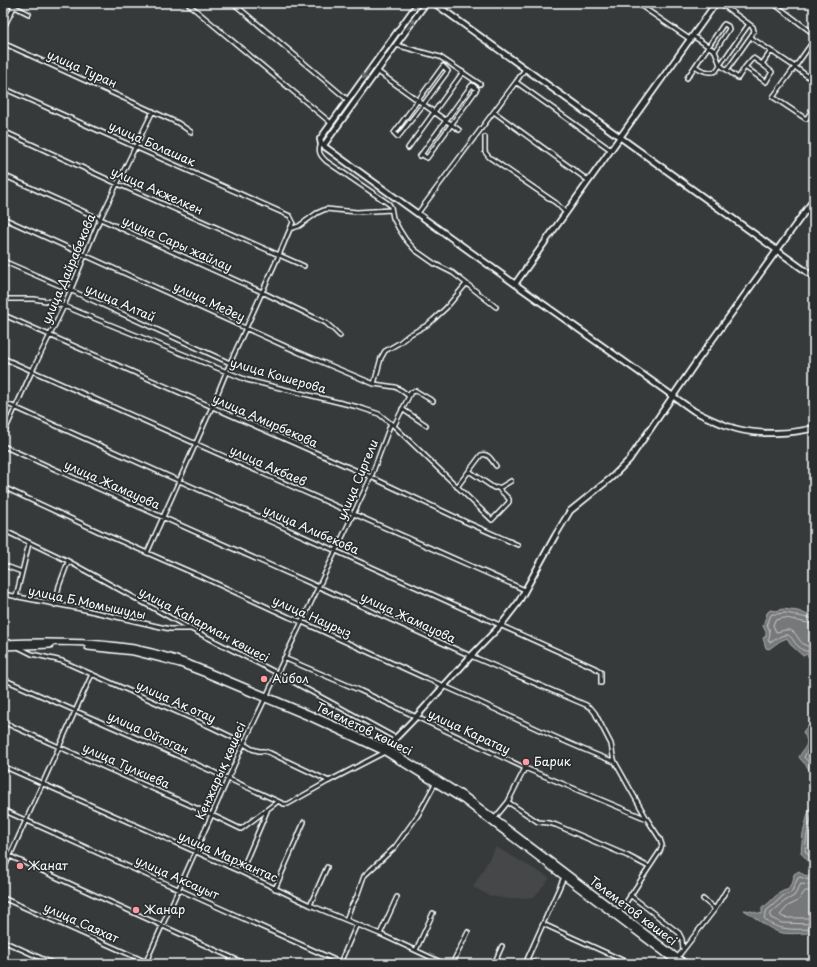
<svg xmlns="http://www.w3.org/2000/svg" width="817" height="967" viewBox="0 0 817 967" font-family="'Playpen Sans',sans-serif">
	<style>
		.built { fill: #444748 }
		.water { fill: #767879; stroke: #adaeaf }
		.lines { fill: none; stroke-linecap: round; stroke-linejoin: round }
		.shore { stroke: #c8c9c9; stroke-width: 1 }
		.street-casing { stroke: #fff; stroke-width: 6 }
		.secondary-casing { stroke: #fff; stroke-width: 8 }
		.primary-casing { stroke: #fff; stroke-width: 8 }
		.street { stroke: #2a2d2e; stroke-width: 3 }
		.secondary { stroke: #2a2d2e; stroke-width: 4.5 }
		.primary { stroke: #2a2d2e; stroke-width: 5 }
		.oneway { stroke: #6a6c6d }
		.poi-dot { fill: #ff9aa2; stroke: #2a2d2e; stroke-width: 1.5 }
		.labels { text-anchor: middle; stroke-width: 3.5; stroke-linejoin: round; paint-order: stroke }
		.street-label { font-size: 12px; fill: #fff; stroke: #2a2d2e }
		.poi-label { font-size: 12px; fill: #fff; stroke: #2a2d2e; text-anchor: start }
	</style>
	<rect width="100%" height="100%" fill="#373a3b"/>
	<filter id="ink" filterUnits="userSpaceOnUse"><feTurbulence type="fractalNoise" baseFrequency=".025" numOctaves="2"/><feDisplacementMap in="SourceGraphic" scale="8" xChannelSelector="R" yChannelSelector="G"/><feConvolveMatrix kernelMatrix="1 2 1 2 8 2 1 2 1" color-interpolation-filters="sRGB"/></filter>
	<g filter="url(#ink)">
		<path class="built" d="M496,847L550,878L534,897L509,899L490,896L473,887Z"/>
		<path class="water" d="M783,609L798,611L808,615L814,614V669L810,666V663L811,661L809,658L807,654L803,656L792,646L787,638L780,641L769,649L766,648L763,638L766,636V632L763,626L767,613L770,610L776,611Z
			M814,722V772H813L812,769L810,771C807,765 802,762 799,757C804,747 811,745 803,732L806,728Z
			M811,807L814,810V869L809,862L801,853L803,833L809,810Z
			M814,869V932L813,933C803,933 786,935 778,932C766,927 755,917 744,910C751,910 755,913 762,914V908C771,903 777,891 787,890L793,881L794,874L799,871L804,875L809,876L813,874Z"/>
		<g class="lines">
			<path class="shore" d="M814,618C804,619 795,614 785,613C780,613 777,615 772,614L771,615L767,625C770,630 771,634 768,640L769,642C775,642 780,634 787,635C791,635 793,641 796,644C797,645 801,649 803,650C805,651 807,651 810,652L814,658
				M814,623C804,624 795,619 785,618C781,618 778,620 775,620L773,625L776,632C780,632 785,629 789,630C797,631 798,642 805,645C809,647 811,646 814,649
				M814,727L809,731C812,747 811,744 804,757L811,765L814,766
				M814,813L812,815L807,834L805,851L814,862
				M814,878L809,880L800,877L798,878L796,882L791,893L788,894L784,895L772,906L767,910L764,918C776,932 797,929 814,929
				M814,884L809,885L801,884L794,896L785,901L771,913L770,916L771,918L782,923L814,924
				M814,891H805L798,901L788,906L780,915L783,917L789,918H814"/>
			<defs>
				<path id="street" d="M7,3L29,14
					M187,3L331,123
					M233,3L348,100
					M637,3L691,40
					M720,3L753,27L754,31L751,36L753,39L795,67L773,97L806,119L814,108
					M773,3L814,34
					M3,29L14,7
					M693,36L715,51L720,65C719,66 717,70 716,71C709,74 700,70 695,66
					M814,40L795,67L814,81
					M3,43L178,123L191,132
					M396,45L440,57L480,84
					M762,64L753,58L745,67L766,82L772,72L762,64L771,51
					M443,66L448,71L423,105L398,137L394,133Z
					M745,67L738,78L720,65L749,24
					M727,70L751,36
					M377,71L459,130
					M687,78L723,25L724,24L728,26L729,29L715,51
					M516,82L525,69
					M3,88L135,147L290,216L293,222L279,255L230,363L212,407L147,553
					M494,112L589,181
					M3,131L118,184L304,266
					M485,137V152L489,157L556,203L566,213
					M321,144C317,152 321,156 326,161L389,204L391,207L393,218L399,229L406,240L415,250L435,264L453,273L496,307
					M408,148L463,72
					M420,156L471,86L472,85L477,89L427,158L421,154
					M3,175L262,292L326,323L334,330L340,336
					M418,213L516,82L611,150
					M3,218L298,352L374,384L395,387L401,390L409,396
					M290,229L299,226L317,213L326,209L357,212L391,210
					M3,261L70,290L230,363
					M3,299H34L46,301L64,306L247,380L358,407L379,414L394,426L492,520L509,502V499L498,488
					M4,315L371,477L466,522L518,545
					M3,358L525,590
					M374,384L381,358L385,351L399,343L409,335L427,325L433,320L446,308L466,284
					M3,402L336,551L595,668L601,672V683
					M402,409L426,425
					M394,426L411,392L416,391L433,401
					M3,435L32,371L50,335L64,306L100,219L153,111
					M3,446L319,587L471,656L586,705L591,708L595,713L611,744L613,756L615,762L647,819L660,839L662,845L660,851L619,913
					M469,471L494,488L501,487L511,481
					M3,487L104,534L200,576L289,617L302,622L425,678C489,704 550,738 615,762
					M457,487L481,455C488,452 492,461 496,466
					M3,530L66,560L191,629L277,673L396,738
					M3,565L22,572
					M3,594L81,609L170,629H190
					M16,597L29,543
					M55,605L59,586L68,562
					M18,647L32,654L62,661L211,727L236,739L252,749L259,751H264L270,753L329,781
					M284,658L359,690L525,768L647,819
					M3,679L176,755L284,804H288L327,782L385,752
					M3,722L212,815L241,829L277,802
					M3,766L241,872L310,905L380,934L445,964
					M508,802L538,822L549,823L556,825L628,856L649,867
					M3,810L344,964
					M494,819L508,802L525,768
					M3,853L246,964
					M3,871L92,674
					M241,872L267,811
					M275,889L304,822
					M630,895L679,933L682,939L683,950
					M3,898L151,964
					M703,899L715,909
					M310,905L327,867
					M346,920L351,907L357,896L364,876L395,847L418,815L436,782
					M543,924L631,964
					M380,934L397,897
					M3,941L54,964
					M416,950L433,913
					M677,958L715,909L727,889
					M527,960L537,964
					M340,963L357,924
					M145,964L244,743L371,477L391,423
					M452,964L468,932
					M494,964L502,946
					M525,964L564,877"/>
				<path id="secondary" d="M418,3L320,139L321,144L515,284L694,411C708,418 722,425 737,429C760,435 791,434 814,428
					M434,3L814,277
					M324,145L426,3
					M515,284L716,3
					M386,748L416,717L471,656L501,625L518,603L555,536L570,511L611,478L629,460L697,361L814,199"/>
				<path id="primary" d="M3,643C47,641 91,641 134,648C159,653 184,661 207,671L312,715L386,748L437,779L466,797L686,964
					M3,647L50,645
					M88,647L134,652L162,659L180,664L206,674L311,718L385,752L464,801L679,964"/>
			</defs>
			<use href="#street" class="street-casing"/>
			<use href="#secondary" class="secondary-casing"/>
			<use href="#primary" class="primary-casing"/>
			<use href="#street" class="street"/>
			<use href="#secondary" class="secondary"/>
			<use href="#primary" class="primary"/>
		</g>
		<defs><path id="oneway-shaft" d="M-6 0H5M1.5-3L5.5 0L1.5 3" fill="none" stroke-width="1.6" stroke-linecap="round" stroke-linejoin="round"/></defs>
		<g class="oneway">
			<use href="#oneway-shaft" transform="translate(411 24) rotate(-54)"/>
			<use href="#oneway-shaft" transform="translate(366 74) rotate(125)"/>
		</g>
	</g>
	<g class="poi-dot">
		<circle cx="264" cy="679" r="4"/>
		<circle cx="526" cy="762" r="4"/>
		<circle cx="20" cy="866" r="4"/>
		<circle cx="136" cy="910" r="4"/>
	</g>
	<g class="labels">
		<g class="street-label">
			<text transform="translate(82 69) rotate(24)" y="4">улица Туран</text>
			<text transform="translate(152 144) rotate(24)" y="4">улица Болашак</text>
			<text transform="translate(157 191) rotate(24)" y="4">улица Акжелкен</text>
			<text transform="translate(177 244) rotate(24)" y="4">улица Сары жайлау</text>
			<text transform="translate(69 269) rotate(-67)" y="4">улица Дайрабекова</text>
			<text transform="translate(209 302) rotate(25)" y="4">улица Медеу</text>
			<text transform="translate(120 303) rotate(24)" y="4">улица Алтай</text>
			<text transform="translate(278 376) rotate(16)" y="4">улица Кошерова</text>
			<text transform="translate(265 421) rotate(24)" y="4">улица Амирбекова</text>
			<text transform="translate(268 466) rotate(24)" y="4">улица Акбаев</text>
			<text transform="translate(358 480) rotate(-67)" y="4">улица Сиргели</text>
			<text transform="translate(112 485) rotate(24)" y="4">улица Жамауова</text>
			<text transform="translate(311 530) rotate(24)" y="4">улица Алибекова</text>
			<text transform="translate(87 603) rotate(12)" y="4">улица Б.Момышулы</text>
			<text transform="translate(312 617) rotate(24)" y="4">улица Наурыз</text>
			<text transform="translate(408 618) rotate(25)" y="4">улица Жамауова</text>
			<text transform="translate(204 625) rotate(28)" y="4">улица Каһарман көшесі</text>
			<text transform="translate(176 702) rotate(24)" y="4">улица Ак отау</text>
			<text transform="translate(364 729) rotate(26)" y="4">Төлеметов көшесі</text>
			<text transform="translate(469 732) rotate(25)" y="4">улица Каратау</text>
			<text transform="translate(148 733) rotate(24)" y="4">улица Ойтоган</text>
			<text transform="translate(126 766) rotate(24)" y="4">улица Тулкиева</text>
			<text transform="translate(221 771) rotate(-66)" y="4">Кенжарық көшесі</text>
			<text transform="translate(228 857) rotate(24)" y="4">улица Маржантас</text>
			<text transform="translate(177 878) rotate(24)" y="4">улица Аксауыт</text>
			<text transform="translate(633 911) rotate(37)" y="4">Төлеметов көшесі</text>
			<text transform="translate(81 923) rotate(24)" y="4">улица Саяхат</text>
		</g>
		<g class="poi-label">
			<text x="272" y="683">Айбол</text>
			<text x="534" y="766">Барик</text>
			<text x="28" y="870">Жанат</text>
			<text x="144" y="914">Жанар</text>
		</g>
	</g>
	<rect width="817" height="967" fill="none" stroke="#2a2d2e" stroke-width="16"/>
	<rect x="8" y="8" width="801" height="951" fill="none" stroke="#fff" stroke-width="1.5" filter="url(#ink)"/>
</svg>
